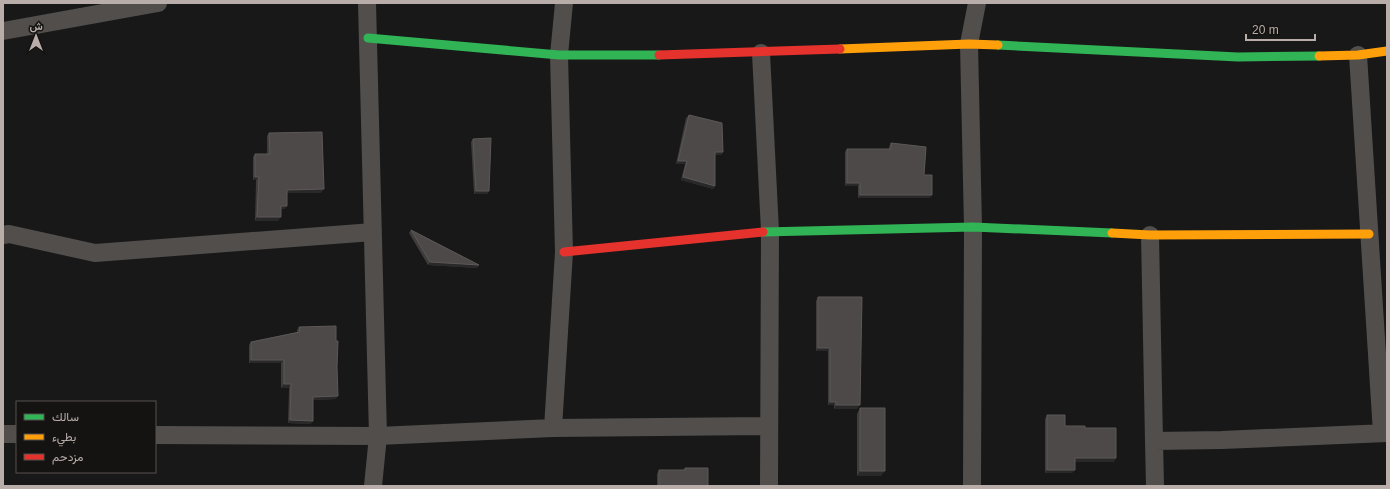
<svg xmlns="http://www.w3.org/2000/svg" width="1390" height="489" viewBox="0 0 1390 489" font-family="Arial,Vazirmatn,sans-serif">
	<style>
		.lines { fill: none; stroke-linecap: round; stroke-linejoin: round }
		.street { stroke: #514e4c; stroke-width: 18 }
		.fast { stroke: #30b455; stroke-width: 9 }
		.slow { stroke: #ff9f0a; stroke-width: 9 }
		.jam { stroke: #e5322d; stroke-width: 9 }
		.wall { fill: #3f3c3c }
		.shaded-wall { fill: #2a2929 }
		.building { fill: #4c4948; stroke: #5d5857 }
	</style>
	<rect width="100%" height="100%" fill="#181818"/>
	<g class="lines">
		<path class="street" d="M367,3L378,436L373,486
			M3,31L158,3
			M761,53L770,231L769,486
			M1358,55L1382,433
			M3,235L9,234L95,253L373,232
			M1150,235L1154,441
			M553,428L564,252L559,55L564,3
			M3,434H17
			M155,435L378,436L553,428L769,426
			M972,486L973,227L969,44L977,3
			M1155,486L1154,441L1222,440L1387,433"/>
		<path class="fast" d="M368,38L559,55H659
			M998,45L1238,57L1319,56
			M763,232L973,227L1112,233"/>
		<path class="slow" d="M840,49L969,44L998,45
			M1319,56L1358,55L1387,51
			M1112,233L1150,235L1369,234"/>
		<path class="jam" d="M659,55L840,49
			M564,252L763,232"/>
	</g>
	<path class="wall" d="M689,115L723,152L721,155H715V186L713,189L681,180L685,164H676L686,118Z
		M269,133L321,193H287L285,209H281L278,221H255L256,180H253V157L255,154H267V136Z
		M473,139L489,191L487,194H474L471,142Z
		M891,143L924,175L930,198H858V186H845V152L847,149H889V147Z
		M411,230L479,265L477,268L428,265L409,233Z
		M818,297L857,409H834V405H828V351H816V301Z
		M299,327L336,399L313,400V421L310,424L288,423L289,388H281V363H249V345L251,342L297,332V330Z
		M860,408L881,476H857V414Z
		M1047,415L1065,426L1085,428L1114,462H1075L1072,473H1045V419Z
		M685,468L708,486H657V474L659,470H684Z"/>
	<path class="shaded-wall" d="M715,152H723L721,155H713Z
		M678,161H687L685,164H676Z
		M255,177H259L256,180H253Z
		M683,177L715,186L713,189L681,180Z
		M847,183H860L858,186H845Z
		M324,189L321,193H285L287,190Z
		M476,191H489L487,194H474Z
		M860,195H932L930,198H858Z
		M281,206H287L285,209H278Z
		M257,217H281L278,221H255Z
		M430,262L479,265L477,268L428,265Z
		M818,348H830L828,351H816Z
		M251,360H284L281,363H249Z
		M284,384H291L289,388H281Z
		M338,396L336,399L311,400L313,397Z
		M830,402H836L834,405H828Z
		M836,405H860L857,409H834Z
		M290,420L313,421L310,424L288,423Z
		M1075,458H1116L1114,462H1072Z
		M1047,470H1075L1072,473H1045Z
		M860,471H885L881,476H857Z"/>
	<path class="building" d="M689,115L722,123L723,152H715V186L683,177L687,161H678Z
		M322,132L324,189L287,190V206H281V217H257L259,177H255V154H270L269,133Z
		M491,138L489,191H476L473,139Z
		M891,143L926,147L924,175H932V195H860V183H847V149H891Z
		M411,230L479,265L430,262Z
		M818,297H862L860,405H836V402H830V348H818Z
		M336,326V341H338L337,367L338,396L313,397V421L290,420L291,384H284V360H251V342L300,332L299,327Z
		M860,408H885V471H860Z
		M1047,415H1065V426H1085V428H1116V458H1075V470H1047Z
		M685,468H708V486H659V470H685Z"/>
	<rect width="1390" height="489" fill="none" stroke="#b9ada9" stroke-width="8"/>
	<rect x="16" y="401" width="140" height="72" fill="#141312" stroke="#56514e"/>
	<rect x="24" y="414" width="20" height="6" fill="#30b455" stroke="#56514e"/>
	<text x="52" y="421" font-size="12" fill="#b9ada9">سالك</text>
	<rect x="24" y="434" width="20" height="6" fill="#ff9f0a" stroke="#56514e"/>
	<text x="52" y="441" font-size="12" fill="#b9ada9">بطيء</text>
	<rect x="24" y="454" width="20" height="6" fill="#e5322d" stroke="#56514e"/>
	<text x="52" y="461" font-size="12" fill="#b9ada9">مزدحم</text>
	<g transform="translate(36 36)" stroke="#141312" stroke-width="3" paint-order="stroke">
	<path d="M0-3L7 15L0 10L-7 15Z" fill="#b9ada9"/>
	<text y="-6" font-size="11" font-weight="bold" text-anchor="middle" fill="#b9ada9">ش</text>
	</g>
	<path d="M1246 34v6h69v-6" fill="none" stroke="#b9ada9" stroke-width="2"/>
	<text x="1252" y="34" font-size="12" fill="#b9ada9" stroke="#141312" stroke-width="3" paint-order="stroke">20 m</text>
</svg>
